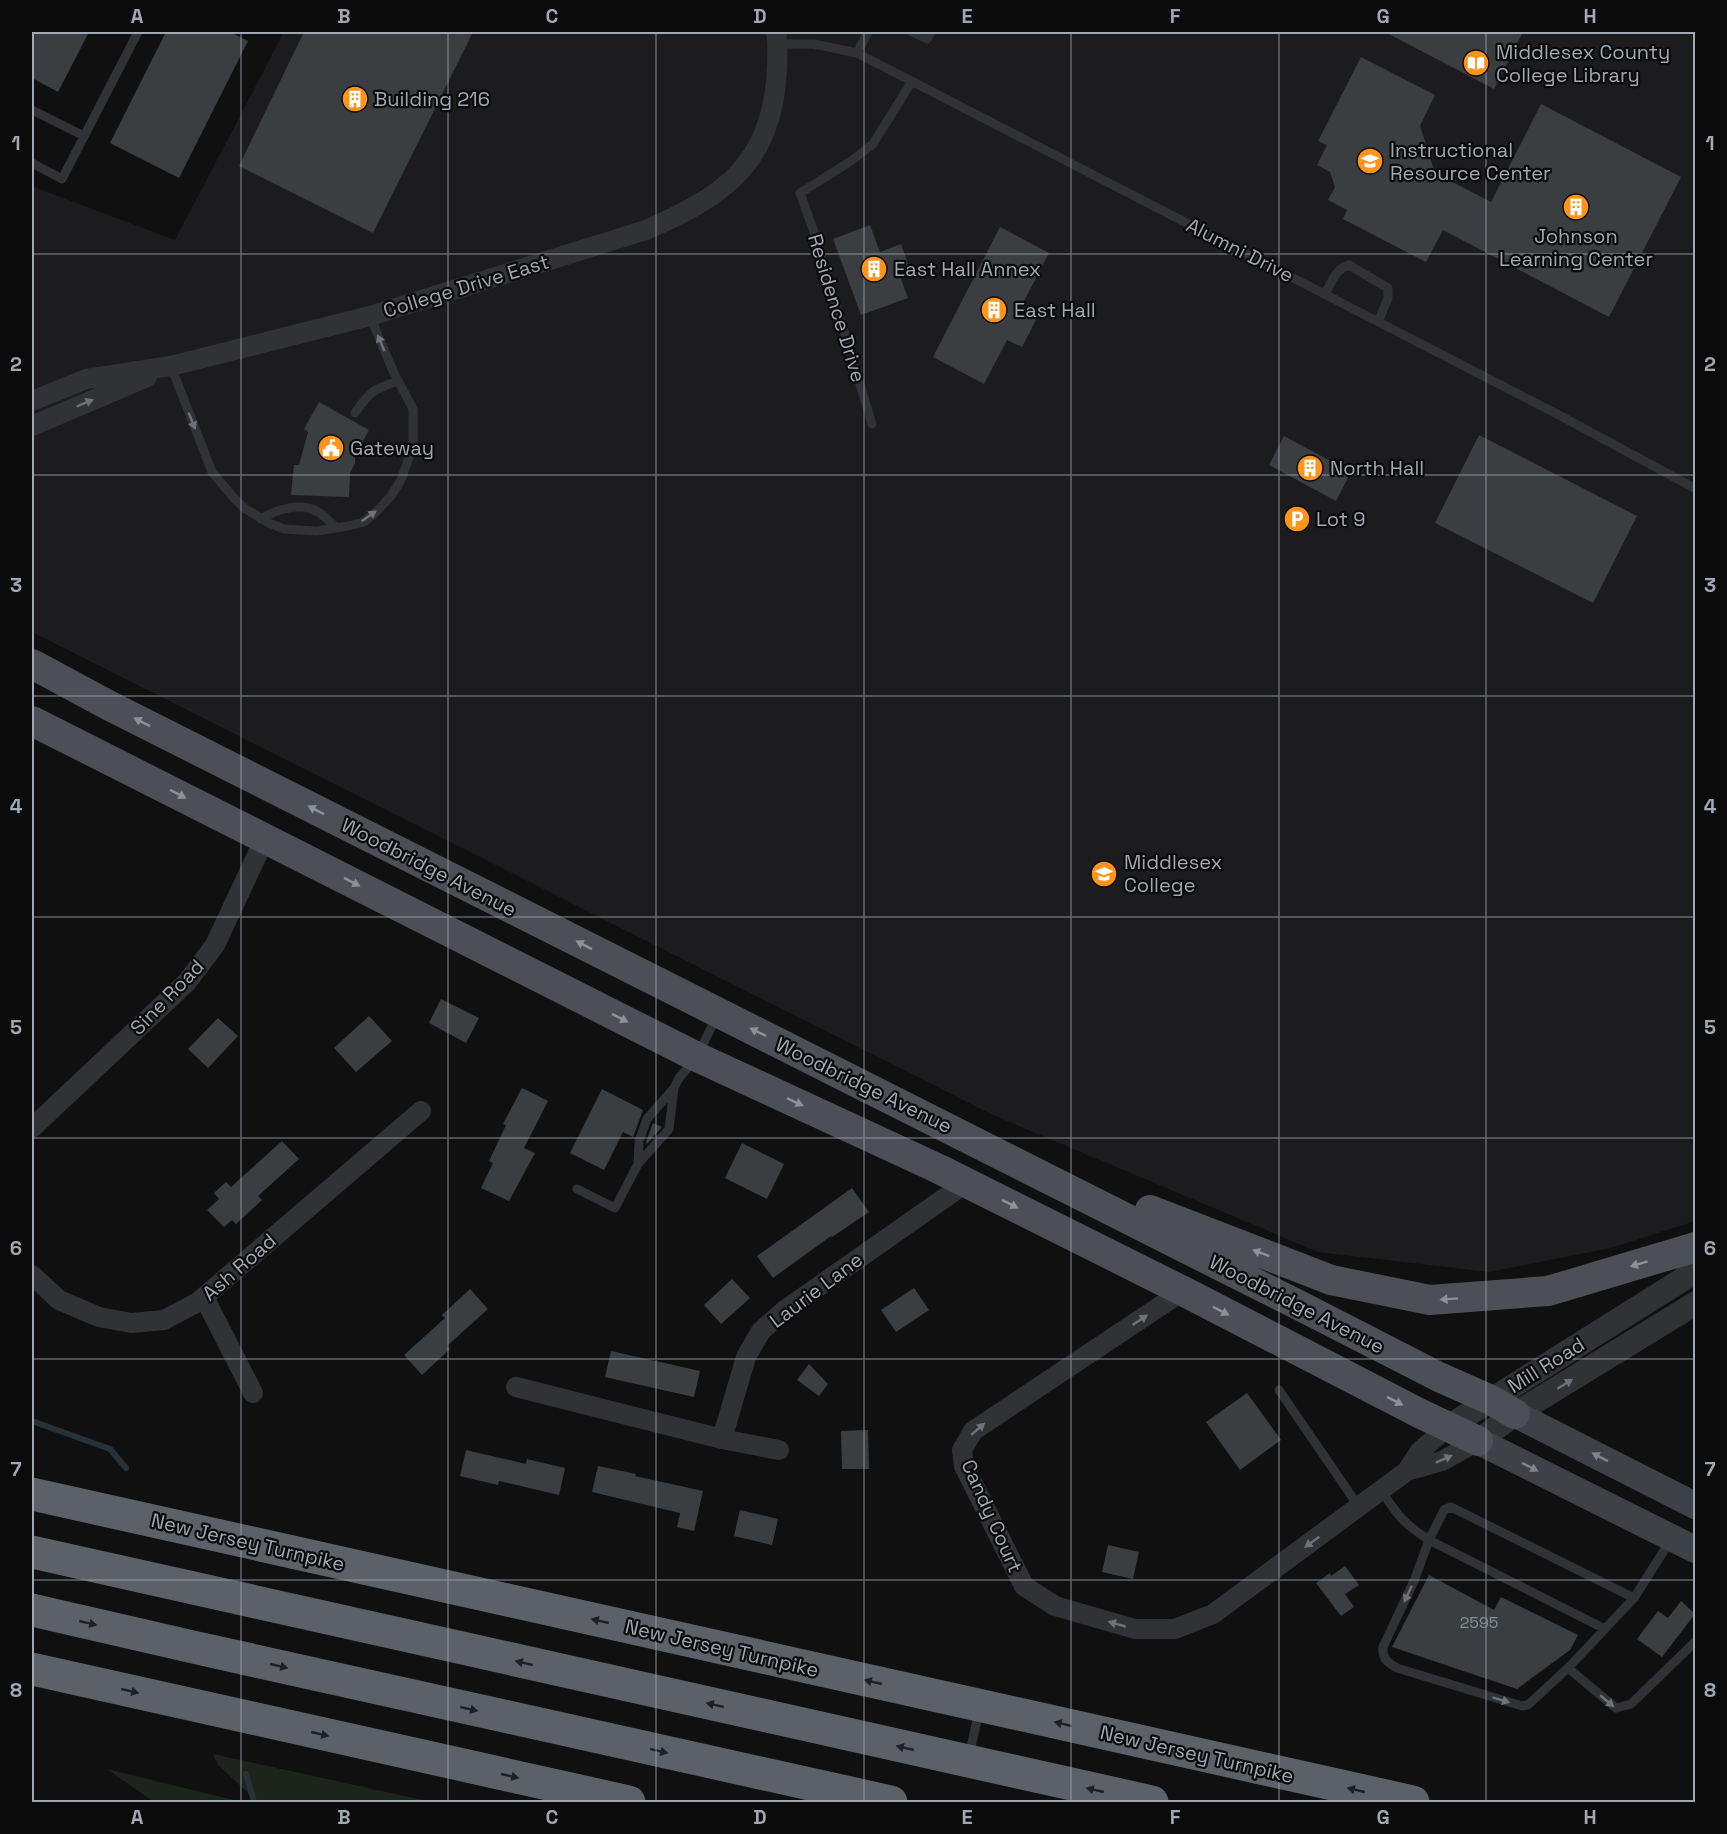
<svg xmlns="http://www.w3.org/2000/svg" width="1727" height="1834" viewBox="0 0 1727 1834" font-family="'Space Grotesk',sans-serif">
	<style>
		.built { fill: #1c1c1e }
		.green { fill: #1c241c }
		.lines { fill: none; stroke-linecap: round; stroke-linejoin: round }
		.stream { stroke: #273238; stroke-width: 6 }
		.building { fill: #3b3e41 }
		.service { stroke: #303236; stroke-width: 9 }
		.minor { stroke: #303236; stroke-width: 20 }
		.tertiary { stroke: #303236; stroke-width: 24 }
		.secondary { stroke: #3e4146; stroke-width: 27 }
		.primary { stroke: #4c4f56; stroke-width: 30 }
		.motorway { stroke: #5c6168; stroke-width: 33 }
		.oneway { fill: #6e737b }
		.oneway2 { fill: #8b929c }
		.oneway3 { fill: #7e848d }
		.oneway4 { fill: #1f2023 }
		.grid { fill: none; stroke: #a0a8b3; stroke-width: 1.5; stroke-opacity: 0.55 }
		.labels { text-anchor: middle; stroke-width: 4.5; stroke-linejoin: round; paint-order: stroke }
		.number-label { font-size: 16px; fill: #878e96 }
		.poi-label { font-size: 20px; fill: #a0a8b3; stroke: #0b0b0c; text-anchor: start }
		.street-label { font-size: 20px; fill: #a0a8b3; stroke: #0b0b0c }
		.neatline { fill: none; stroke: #a0a8b3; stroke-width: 2 }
		.grid-label { font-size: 20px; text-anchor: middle; font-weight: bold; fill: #a0a8b3 }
	</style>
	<rect width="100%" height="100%" fill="#101011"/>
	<path class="built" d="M284,32H1695V1221L1611,1248L1489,1272L1318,1252L993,1115L32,632V193L34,187L175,240Z"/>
	<path class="green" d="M213,1754L432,1802H258L218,1765Z
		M107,1769L234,1800L236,1802H154Z"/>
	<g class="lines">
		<path class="stream" d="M32,1421L110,1449L126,1468
			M246,1774L254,1802"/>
	</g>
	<path class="building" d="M32,32H89L58,92L32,78Z
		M166,32H230L248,41L179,178L110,143Z
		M304,32H473L373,233L239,166Z
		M1385,32H1523L1494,89Z
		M1361,57L1435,95L1420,126L1435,173L1491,202L1541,104L1681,177L1609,317L1443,230L1426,262L1343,219L1347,210L1328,200L1335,187L1330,172L1317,165L1327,145L1318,141Z
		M870,225L880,252L901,244L909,267L898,271L908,298L861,315L833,239Z
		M1000,227L1049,253L1022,305L1039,314L1022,347L1007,340L984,384L933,357Z
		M319,402L369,430L355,456V463L350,473L349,497L291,495L294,465H299L308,432L304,429Z
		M1479,435L1637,516L1593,603L1435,523Z
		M1284,436L1351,472L1336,501L1269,465Z
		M441,999L479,1018L466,1043L429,1023Z
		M369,1016L392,1041L356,1072L334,1048Z
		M218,1018L238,1036L208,1068L188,1049Z
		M522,1088L548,1101L524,1148L535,1153L509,1201L481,1188L493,1163L489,1161L506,1125L503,1124Z
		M602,1089L643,1110L633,1137L623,1132L604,1170L570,1153Z
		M653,1123L662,1127L647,1144L646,1142Z
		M282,1141L299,1159L258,1196L262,1200L236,1224L232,1220L224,1227L207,1210L219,1199L214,1193L226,1182L231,1187Z
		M742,1143L784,1164L767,1199L725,1178Z
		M852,1188L869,1212L832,1237L831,1236L773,1278L757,1256Z
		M732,1279L750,1298L721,1324L704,1305Z
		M914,1288L929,1310L896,1332L881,1310Z
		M470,1289L488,1309L447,1346L450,1349L422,1375L404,1355L445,1318L442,1315Z
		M611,1351L700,1371L694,1397L605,1377Z
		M809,1364L828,1384L819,1396L797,1380Z
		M1247,1393L1281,1440L1240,1470L1206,1422Z
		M868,1430L869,1469H842L841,1431Z
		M466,1450L526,1464L527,1459L565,1468L559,1495L499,1481L498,1485L460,1476Z
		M598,1466L636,1474L635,1476L703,1491L694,1531L677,1527L680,1513L592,1492Z
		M740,1510L778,1519L772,1545L734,1536Z
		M1108,1545L1139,1552L1133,1579L1102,1572Z
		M1345,1566L1359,1585L1345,1594L1354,1607L1341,1616L1316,1583L1330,1573L1331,1576Z
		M1429,1575L1494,1610L1501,1597L1578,1635L1570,1650L1517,1689L1392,1647Z
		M1681,1601L1695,1614L1662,1657L1637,1639L1658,1611L1668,1618Z"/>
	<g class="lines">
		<path class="service" d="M912,32L927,39L931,32
			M779,44H814L857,53L1559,415L1696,489
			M857,53L868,32
			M32,110L84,136
			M32,163L62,179L138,32
			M1325,294C1331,283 1336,268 1349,265L1388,288V298L1378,322
			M171,366L212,472L234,498L244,508L269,523L284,529L317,531L348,526L364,522L377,511L391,496L401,480L413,446V409L393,371L370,316
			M355,413C369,392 374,389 398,381
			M872,424L814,232L800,193L851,161L873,144L912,81
			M261,519C276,509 301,502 318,512C325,516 331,523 337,528
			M638,1164L669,1129L674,1088L679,1078L697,1057L717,1015
			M577,1189L615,1208L638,1164L639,1141L647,1119L674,1088
			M1279,1390L1359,1507
			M1381,1490C1398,1516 1403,1523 1429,1540L1444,1510L1451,1507L1634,1598L1670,1541
			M1605,1629L1429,1540L1414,1581L1383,1647C1382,1659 1388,1663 1397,1668L1522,1706L1528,1705L1570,1666L1634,1598
			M1568,1668L1616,1708L1631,1704L1696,1641
			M969,1756L979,1711"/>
		<path class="minor" d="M32,401L86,379L171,366L370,316L646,230C719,198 768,168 776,82C777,65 779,48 776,32
			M32,426L147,377
			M32,1128L187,982L215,945L265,838
			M32,1275L59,1300L99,1317L131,1323L164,1320L198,1302L421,1111
			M1183,1291L973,1431L962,1450L964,1466L1024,1586L1055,1606L1135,1629H1175L1213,1614L1407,1471L1442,1461L1478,1441
			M204,1297L253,1393
			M516,1387L722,1439L779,1450
			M722,1439L746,1357L761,1331L785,1310L966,1183
			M1407,1471L1420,1451L1448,1427"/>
		<path class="tertiary" d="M1448,1427L1696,1271
			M1478,1441L1515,1414L1696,1303"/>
		<path class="secondary" d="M1515,1414L1696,1506
			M1478,1441L1696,1550"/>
		<path class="primary" d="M32,664L108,705C552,929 997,1150 1439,1377L1491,1400L1515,1414
			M32,721L697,1057L939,1169L1183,1291L1419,1413L1478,1441
			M1150,1210L1331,1280L1430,1300L1548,1291L1696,1247"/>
		<path class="motorway" d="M32,1494L1413,1802
			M32,1552L1152,1802
			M32,1610L193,1647L891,1802
			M32,1669L629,1802"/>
	</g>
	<defs><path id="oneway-solid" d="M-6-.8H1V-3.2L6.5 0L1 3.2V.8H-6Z" transform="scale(1.5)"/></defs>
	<g class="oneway">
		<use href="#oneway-solid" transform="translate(381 343) rotate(-113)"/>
		<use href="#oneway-solid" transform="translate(85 403) rotate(-23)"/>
		<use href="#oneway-solid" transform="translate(192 421) rotate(68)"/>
		<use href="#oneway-solid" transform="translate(369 516) rotate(-35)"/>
		<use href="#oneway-solid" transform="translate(1140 1320) rotate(-34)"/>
		<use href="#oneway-solid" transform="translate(1565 1384) rotate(-32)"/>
		<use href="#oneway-solid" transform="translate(978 1429) rotate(-41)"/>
		<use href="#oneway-solid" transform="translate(1444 1459) rotate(-24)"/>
		<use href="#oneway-solid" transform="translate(1312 1542) rotate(144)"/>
		<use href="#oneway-solid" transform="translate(1408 1594) rotate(115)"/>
		<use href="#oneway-solid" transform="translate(1117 1624) rotate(-164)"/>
		<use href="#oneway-solid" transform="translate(1501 1700) rotate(17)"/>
		<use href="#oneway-solid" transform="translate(1607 1701) rotate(40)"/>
	</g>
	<g class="oneway2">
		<use href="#oneway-solid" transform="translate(142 722) rotate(-153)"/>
		<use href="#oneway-solid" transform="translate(178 794) rotate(27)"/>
		<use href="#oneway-solid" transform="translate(316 810) rotate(-153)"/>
		<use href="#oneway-solid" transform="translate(352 882) rotate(27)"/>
		<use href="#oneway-solid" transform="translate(584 945) rotate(-153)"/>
		<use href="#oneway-solid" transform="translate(620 1018) rotate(27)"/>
		<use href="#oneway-solid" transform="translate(758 1032) rotate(-154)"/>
		<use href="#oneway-solid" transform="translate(795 1102) rotate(25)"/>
		<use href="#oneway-solid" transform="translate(1010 1204) rotate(27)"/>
		<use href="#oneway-solid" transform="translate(1261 1253) rotate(-159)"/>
		<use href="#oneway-solid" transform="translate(1639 1264) rotate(163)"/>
		<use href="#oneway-solid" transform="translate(1449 1299) rotate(176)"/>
		<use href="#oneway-solid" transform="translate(1221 1311) rotate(27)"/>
		<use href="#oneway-solid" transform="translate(1395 1401) rotate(27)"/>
	</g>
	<g class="oneway3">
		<use href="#oneway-solid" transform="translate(1600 1457) rotate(-153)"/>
		<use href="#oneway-solid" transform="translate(1530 1467) rotate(27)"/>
	</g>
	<g class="oneway4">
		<use href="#oneway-solid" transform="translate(600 1621) rotate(-167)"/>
		<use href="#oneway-solid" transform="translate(88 1623) rotate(13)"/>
		<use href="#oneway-solid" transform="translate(524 1663) rotate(-167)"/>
		<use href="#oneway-solid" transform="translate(279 1666) rotate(13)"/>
		<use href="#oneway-solid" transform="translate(873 1682) rotate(-167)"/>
		<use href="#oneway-solid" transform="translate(130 1691) rotate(13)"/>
		<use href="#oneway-solid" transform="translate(715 1705) rotate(-167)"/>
		<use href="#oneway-solid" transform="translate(469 1709) rotate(13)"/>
		<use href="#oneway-solid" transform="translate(1063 1724) rotate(-167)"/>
		<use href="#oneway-solid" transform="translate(320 1734) rotate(13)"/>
		<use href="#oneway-solid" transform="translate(905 1748) rotate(-167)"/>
		<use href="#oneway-solid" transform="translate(659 1751) rotate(13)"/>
		<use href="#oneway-solid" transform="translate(510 1776) rotate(13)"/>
		<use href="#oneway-solid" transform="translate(1095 1790) rotate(-167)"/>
		<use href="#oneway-solid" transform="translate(1356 1790) rotate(-167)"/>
	</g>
	<path class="grid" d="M241,32V1802M448,32V1802M656,32V1802M864,32V1802M1071,32V1802M1279,32V1802M1486,32V1802M32,254H1696M32,475H1696M32,696H1696M32,917H1696M32,1138H1696M32,1359H1696M32,1580H1696"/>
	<defs>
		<symbol id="library-disc" viewBox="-11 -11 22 22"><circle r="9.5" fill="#fe951a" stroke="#0b0b0c"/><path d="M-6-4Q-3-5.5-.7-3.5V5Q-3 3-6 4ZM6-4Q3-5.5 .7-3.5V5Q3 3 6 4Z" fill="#fff"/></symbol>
		<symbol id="building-disc" viewBox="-11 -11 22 22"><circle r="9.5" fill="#fe951a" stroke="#0b0b0c"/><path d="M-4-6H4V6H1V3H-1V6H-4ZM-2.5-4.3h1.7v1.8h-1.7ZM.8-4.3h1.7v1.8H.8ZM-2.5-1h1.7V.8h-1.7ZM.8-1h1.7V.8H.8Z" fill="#fff"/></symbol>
		<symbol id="university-disc" viewBox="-11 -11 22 22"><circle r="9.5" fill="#fe951a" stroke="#0b0b0c"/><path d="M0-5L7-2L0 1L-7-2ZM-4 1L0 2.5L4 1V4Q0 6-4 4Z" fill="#fff"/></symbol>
		<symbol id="civic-disc" viewBox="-11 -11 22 22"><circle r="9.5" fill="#fe951a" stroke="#0b0b0c"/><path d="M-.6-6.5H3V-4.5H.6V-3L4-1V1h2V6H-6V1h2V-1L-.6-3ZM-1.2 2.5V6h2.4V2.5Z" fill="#fff"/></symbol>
		<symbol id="parking-disc" viewBox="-11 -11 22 22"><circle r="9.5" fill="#fe951a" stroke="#0b0b0c"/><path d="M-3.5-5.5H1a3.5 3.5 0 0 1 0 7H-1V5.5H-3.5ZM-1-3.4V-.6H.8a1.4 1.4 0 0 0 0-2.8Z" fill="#fff"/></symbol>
	</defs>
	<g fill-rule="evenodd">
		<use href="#library-disc" x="1461" y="48" width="30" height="30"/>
		<use href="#building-disc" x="340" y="84" width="30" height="30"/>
		<use href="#university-disc" x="1355" y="146" width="30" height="30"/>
		<use href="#building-disc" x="1561" y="192" width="30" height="30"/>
		<use href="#building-disc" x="859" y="254" width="30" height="30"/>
		<use href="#building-disc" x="979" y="295" width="30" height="30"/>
		<use href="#civic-disc" x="316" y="433" width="30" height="30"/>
		<use href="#building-disc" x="1295" y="453" width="30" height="30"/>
		<use href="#parking-disc" x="1282" y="504" width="30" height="30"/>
		<use href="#university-disc" x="1089" y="859" width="30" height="30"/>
	</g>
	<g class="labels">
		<g class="number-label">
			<text x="1479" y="1628">2595</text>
		</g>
		<g class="poi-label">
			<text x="1496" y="59">Middlesex County<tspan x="1496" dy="23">College Library</tspan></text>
			<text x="374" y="106">Building 216</text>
			<text x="1390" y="157">Instructional<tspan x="1390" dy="23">Resource Center</tspan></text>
			<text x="1576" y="243" text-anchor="middle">Johnson<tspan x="1576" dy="23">Learning Center</tspan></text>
			<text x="894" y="276">East Hall Annex</text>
			<text x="1014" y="317">East Hall</text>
			<text x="350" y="455">Gateway</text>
			<text x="1330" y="475">North Hall</text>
			<text x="1316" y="526">Lot 9</text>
			<text x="1124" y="869">Middlesex<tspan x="1124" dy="23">College</tspan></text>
		</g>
		<g class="street-label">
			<text transform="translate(1240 250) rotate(27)" y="7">Alumni Drive</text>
			<text transform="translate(466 286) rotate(-17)" y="7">College Drive East</text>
			<text transform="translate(837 308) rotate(73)" y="7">Residence Drive</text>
			<text transform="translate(429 867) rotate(27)" y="7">Woodbridge Avenue</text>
			<text transform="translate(167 997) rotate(-46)" y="7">Sine Road</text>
			<text transform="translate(864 1085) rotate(26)" y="7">Woodbridge Avenue</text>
			<text transform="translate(239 1267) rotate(-41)" y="7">Ash Road</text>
			<text transform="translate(816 1290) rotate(-37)" y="7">Laurie Lane</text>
			<text transform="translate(1297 1304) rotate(27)" y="7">Woodbridge Avenue</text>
			<text transform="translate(1546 1365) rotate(-32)" y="7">Mill Road</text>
			<text transform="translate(992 1516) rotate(66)" y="7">Candy Court</text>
			<text transform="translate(248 1542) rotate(13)" y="7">New Jersey Turnpike</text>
			<text transform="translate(722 1648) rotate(13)" y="7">New Jersey Turnpike</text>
			<text transform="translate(1197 1754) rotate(13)" y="7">New Jersey Turnpike</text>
		</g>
	</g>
	<rect width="1727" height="1834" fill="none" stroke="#0b0b0c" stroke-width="66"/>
	<rect x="33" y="33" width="1661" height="1768" class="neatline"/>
	<g class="grid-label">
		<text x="137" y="23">A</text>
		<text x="344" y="23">B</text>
		<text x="552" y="23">C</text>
		<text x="760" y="23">D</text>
		<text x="967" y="23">E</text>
		<text x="1175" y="23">F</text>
		<text x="1383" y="23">G</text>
		<text x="1590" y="23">H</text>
		<text x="16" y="150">1</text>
		<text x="1710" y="150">1</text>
		<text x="16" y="371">2</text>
		<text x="1710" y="371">2</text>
		<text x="16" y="592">3</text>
		<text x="1710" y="592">3</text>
		<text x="16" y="813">4</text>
		<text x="1710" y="813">4</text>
		<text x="16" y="1034">5</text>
		<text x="1710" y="1034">5</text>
		<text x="16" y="1255">6</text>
		<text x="1710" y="1255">6</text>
		<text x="16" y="1476">7</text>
		<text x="1710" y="1476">7</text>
		<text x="16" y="1697">8</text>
		<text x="1710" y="1697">8</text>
		<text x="137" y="1824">A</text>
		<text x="344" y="1824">B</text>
		<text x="552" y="1824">C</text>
		<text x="760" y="1824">D</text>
		<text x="967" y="1824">E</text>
		<text x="1175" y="1824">F</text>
		<text x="1383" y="1824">G</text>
		<text x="1590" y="1824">H</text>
	</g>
</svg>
